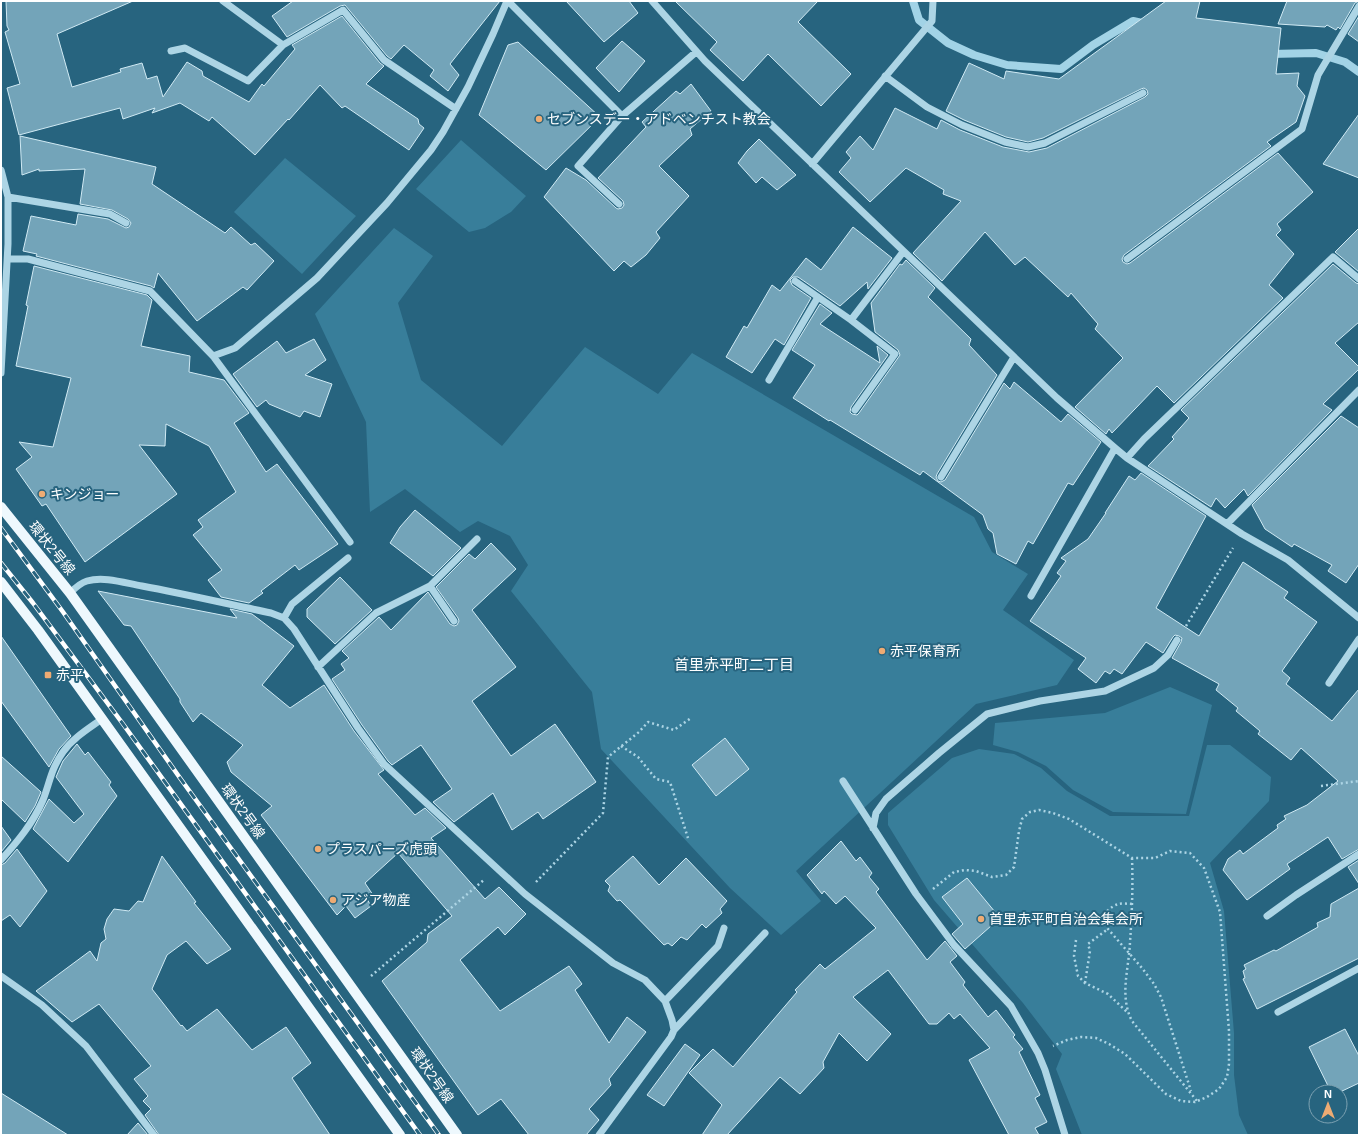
<svg xmlns="http://www.w3.org/2000/svg" width="1360" height="1136" viewBox="0 0 1360 1136" font-family="Helvetica,'Noto Sans JP',sans-serif">
	<style>
		.green { fill: #387e9a }
		.lines { fill: none; stroke-linecap: round; stroke-linejoin: round }
		.stream { stroke: #a2d3e6; stroke-width: 8 }
		.building { fill: #73a4b9; stroke: #d0eaf4 }
		.path { stroke: #add5e5; stroke-width: 2.5; stroke-dasharray: 2 3; stroke-linecap: butt }
		.minor { stroke: #add5e5; stroke-width: 7 }
		.major { stroke: #eef8fd; stroke-width: 10 }
		.rail-casing { stroke: #fff; stroke-width: 4.5 }
		.rail { stroke: #27647f; stroke-width: 3; stroke-dasharray: 9; stroke-linecap: butt }
		.poi-dot { fill: #eeab73; stroke: #27647f; stroke-width: 1.5 }
		.labels { text-anchor: middle; stroke-width: 4; stroke-linejoin: round; paint-order: stroke }
		.poi-label { font-size: 14px; fill: #fff; stroke: #27647f; text-anchor: start }
		.street-label { font-size: 14px; fill: #fff; stroke: #27647f }
		.neighbourhood-label { font-size: 15px; fill: #fff; stroke: #27647f }
	</style>
	<rect width="100%" height="100%" fill="#27647f"/>
	<path class="green" d="M461,140L526,196L511,212L485,228L469,232L416,189Z
		M285,158L356,216L302,274L234,212Z
		M394,228L433,256L398,303L421,380L502,446L585,347L658,394L692,353L974,517L992,552L1028,574L1003,610L1074,660L1057,685L976,704L796,871L821,901L781,935L730,888L601,749L592,692L511,591L528,565L510,536L478,521L460,532L405,489L370,512L366,422L315,314Z
		M1170,687L1212,705L1186,814L1113,812L1073,790L1046,766L1018,752L993,745L995,723L1105,713Z
		M1207,745H1230L1271,777L1269,801L1210,863L1224,911L1234,1033V1075L1239,1115L1248,1135H1082L1056,1069L1062,1054L1023,1003L934,900L888,825V813L952,758L979,749L1014,754L1041,768L1067,791L1110,816H1189Z"/>
	<g class="lines">
		<path class="stream" d="M913,1L919,20L948,43L974,55L1007,65L1061,69L1093,45L1133,21L1147,24
			M1268,54L1316,53L1345,62L1359,72"/>
	</g>
	<path class="building" d="M6,1H133L57,34L72,87L121,72L120,69L142,63L147,79L157,76L163,97L187,62L202,71L203,76L249,102L262,84L264,86L295,49L292,45L342,16L380,63L384,66L366,84L418,119L419,124L424,128L409,150L345,106L342,108L320,85L289,120L288,119L255,155L212,117L209,121L180,103L152,113L155,108L123,119L120,108L19,135L7,88L20,84L5,32L9,30L7,26Z
		M293,1H500L450,64L459,75L448,91L430,76L434,70L404,45L391,59L387,56L345,5L340,6L287,37L272,16Z
		M566,1H629L638,13L604,42Z
		M675,1H818L798,22L851,74L821,106L768,54L743,81L710,50L717,42Z
		M1166,1H1200L1196,18L1281,28L1276,74L1299,73L1297,86L1305,96L1296,122L1267,142L1271,146L1124,255L1122,259L1123,262L1127,264L1130,263L1278,153L1313,192L1277,224L1281,230L1276,235L1294,254L1269,285L1283,298L1174,403L1157,386L1112,433L1109,429L1106,434L1075,407L1123,358L1095,329L1098,324L1071,293L1068,297L1025,257L1015,265L985,232L942,281L913,253L961,201L943,194L944,190L906,168L870,202L839,172L851,158L846,152L860,136L873,150L895,108L937,129L941,120L960,130L1003,147L1029,152L1047,148L1145,97L1148,94L1147,90L1144,88L1141,89L1043,138L1028,142L1006,137L964,120L946,111L969,63L1004,79L1006,71L1059,79Z
		M1287,1H1359L1355,3L1340,29L1338,27L1336,30L1327,25L1325,27L1278,24Z
		M1359,16V42L1348,34Z
		M622,41L645,61L619,92L596,68Z
		M518,42L600,117L546,170L479,115L508,45Z
		M691,84L711,111L690,129L692,135L659,166L689,196L656,232L660,238L646,255L631,267L624,261L614,271L544,197L566,168L586,180L616,208L618,209L622,208L624,205L623,201L598,178L646,127L642,122L676,91L680,94Z
		M1359,114V178L1323,164Z
		M20,136L156,167L152,184L225,233L231,227L251,245L255,243L274,261L247,290L243,287L197,321L158,273L154,288L151,286L36,256L37,254L23,251L31,216L76,225L78,214L108,219L126,228L129,227L131,223L128,219L112,210L80,204L85,169L39,171V169L22,175Z
		M759,139L796,175L777,190L762,177L756,183L738,163L747,151Z
		M853,227L892,258L868,289L867,282L840,306L798,277H793L790,280L792,285L811,298L784,345L775,339L752,373L726,357L744,326L747,328L772,285L780,291L806,258L821,270Z
		M1359,228V272L1335,252Z
		M906,260L935,288L928,297L971,339L969,345L997,375L937,474L936,477L938,481L941,482L945,480L1004,383L1010,389L1014,382L1061,422L1068,414L1101,442L1073,485L1068,483L1033,544L1028,541L1016,564L997,554L993,533L988,529L983,515L923,471L920,475L830,420L829,421L793,398L815,365L792,350L820,304L832,313L820,324L880,363L877,346L888,355L851,407L850,412L852,414L857,415L859,413L900,355L898,350L875,332L871,303L900,264L902,265Z
		M1333,264L1356,283L1359,284V322L1335,343L1359,367V369L1323,404L1332,410L1248,496L1244,489L1225,508L1216,498L1211,507L1148,466L1174,439L1172,437L1189,418L1181,410Z
		M34,266L147,295L152,300L141,346L190,356L189,372L224,380L249,413L234,423L266,472L277,464L338,544L299,570L295,565L261,591L263,593L249,603L221,597L208,580L222,570L193,535L203,527L198,520L236,492L209,446L166,424L165,446L139,445L177,494L85,562L46,504L42,506L16,469L32,457L19,442L53,447L71,378L16,366L28,306L26,305Z
		M314,339L326,360L305,375L332,384L320,417L304,411L300,417L269,404L266,400L257,407L233,374L277,341L286,353Z
		M1341,416L1359,428V564L1346,583L1328,571L1332,565L1294,544L1292,547L1265,529L1252,505Z
		M1141,473L1206,516L1156,608L1199,636L1243,562L1288,592L1284,598L1317,622L1282,671L1290,678L1286,684L1332,721L1359,689V849L1342,859L1328,837L1287,864L1290,869L1247,900L1223,870L1228,859L1240,850L1243,854L1278,828L1277,825L1286,819L1284,816L1307,805L1338,781L1301,748L1291,760L1258,734L1260,731L1236,711L1238,708L1216,690L1219,684L1172,658L1181,642L1182,638L1179,636L1175,635L1173,637L1163,653L1146,642L1122,674L1114,669L1110,674L1105,671L1096,683L1078,669L1086,658L1030,621L1061,576L1057,573L1066,561L1061,558L1088,539L1106,513H1105L1129,476L1135,480Z
		M415,510L461,548L433,576L390,543L400,527Z
		M491,543L516,569L472,610L516,667L472,701L511,756L555,724L596,782L543,819L538,812L512,830L493,793L454,822L433,802L452,789L421,745L392,765L388,761L362,725L332,679L345,670L341,664L349,658L342,651L379,617L391,630L428,592L450,624L454,626L457,625L459,621L458,618L436,587L469,554L475,559Z
		M340,577L372,610L335,644L307,617V609Z
		M98,591L237,618L230,609L252,614L294,646L262,685L290,708L324,685L354,731L384,770L378,774L415,815L425,808L446,828L431,838L485,899L499,887L526,914L505,935L498,927L460,960L500,1011L569,966L582,984L575,990L609,1043L627,1017L646,1032L609,1079L611,1085L589,1109L599,1120L586,1135H529L501,1099L478,1115L382,981L427,942L428,934L452,916L398,853L365,883L373,895L367,899L371,906L355,918L346,906L337,915L261,815L272,806L231,772L227,762L243,745L201,713L193,722L180,702V699L131,626L124,625Z
		M1,636L71,736L59,749L49,767L1,701Z
		M725,738L749,769L716,796L692,765Z
		M77,744L85,755L88,752L111,782L109,785L117,796L68,862L33,829L49,799L74,823L84,814L56,777L63,761Z
		M1,756L41,792L35,806L25,822L1,799Z
		M1,826L11,840L1,852Z
		M841,841L856,861L860,857L872,873L869,877L879,889L876,892L927,960L945,941L957,956L950,962L965,982L963,985L988,1017L996,1010L1015,1035L1013,1037L1023,1049L1019,1052L1040,1095L1035,1098L1047,1122L1035,1128L1039,1135H1009L969,1060L990,1048L960,1014L954,1019L949,1013L937,1024H929L888,970L853,997L891,1034L867,1061L839,1033L823,1062L824,1068L800,1094L780,1077L727,1135H702L722,1105L689,1073L713,1049L733,1067L797,992L795,990L820,964L825,969L876,928L845,896L836,904L824,891L822,894L807,875Z
		M17,849L47,891L20,927L10,915L1,921V865L5,863Z
		M162,856L196,902L194,903L231,949L207,964L186,941L167,955L152,989L181,1026L182,1025L187,1031L217,1009L252,1050L286,1027L311,1063L292,1078L330,1135H159L145,1115L151,1109L143,1101L148,1096L134,1079L151,1066L99,1004L72,1022L36,991L90,951L97,961L101,943L106,939L104,929L107,919L114,909L129,911L138,901L143,902Z
		M633,856L659,885L686,858L727,901L720,909L722,913L706,928L702,924L687,940L681,937L672,946L668,943L664,945L620,900L617,901L608,891L610,886L605,881Z
		M1359,860V884L1348,867Z
		M967,878L1000,918L965,949L952,934L963,924L942,897Z
		M1359,888V958L1257,1009L1243,979L1245,978L1243,971L1246,969L1244,965L1274,950L1276,951L1318,927L1317,923L1330,917L1331,904Z
		M1345,1029L1359,1056V1083L1340,1092H1331L1309,1047Z
		M685,1044L700,1055L664,1106L647,1095Z
		M1,1093L68,1135H1Z
		M138,1123L148,1135H127Z"/>
	<g class="lines">
		<path class="path" d="M1186,626L1233,548
			M621,746L638,757L656,779L670,782L688,838
			M1321,786L1359,781
			M1132,858C1133,886 1132,914 1130,942C1129,969 1119,996 1132,1021L1197,1101
			M536,882L603,813L608,757L639,732L648,722L674,730L691,718
			M933,889L954,872L965,870L976,871L992,877L1006,875L1014,867L1019,831L1022,819L1030,812L1039,810L1053,813L1069,819L1132,858H1155L1170,851L1190,853L1204,868L1220,912L1229,1031V1064L1227,1077L1219,1089L1207,1097L1195,1102L1181,1101L1166,1094L1125,1054L1109,1044L1096,1038L1081,1037L1067,1040L1053,1046
			M1132,904C1119,903 1116,903 1106,912V923L1108,929L1142,968L1154,984L1161,997L1191,1091
			M1076,940L1074,956L1078,976L1085,983L1108,994L1128,1013
			M371,976L485,879
			M1085,983L1090,951L1088,944L1108,929"/>
		<path class="minor" d="M223,1L283,45
			M508,1L622,116
			M652,1L705,61L1057,398L1115,448L1127,458L1242,534L1288,560L1359,618
			M171,51L185,48L248,81L283,45L343,10L384,60L456,109
			M885,76L927,107L962,125L1005,142L1028,147L1045,143L1143,93
			M812,164L932,21L933,1
			M1,170L8,197V244L1,373
			M8,197L110,214L126,223
			M619,204L578,166L622,116L696,52
			M8,259H28L150,291L213,356L350,542
			M1127,259L1302,129L1318,75L1359,6
			M795,281L851,320
			M213,356L235,348L317,278L387,203L431,150L443,132L468,87L493,34L507,1
			M769,380L818,297
			M855,410L895,354L851,320L903,252
			M1127,458L1144,439L1333,257L1359,279
			M941,477L1014,357
			M1227,524L1359,390
			M430,586L454,621
			M70,593C75,588 80,583 87,581C104,576 125,583 142,586C185,594 228,604 271,613L284,618L294,629L358,728L384,764L525,894L613,963L645,980L665,1001L672,1020L674,1030L671,1037L599,1135
			M1031,596L1115,448
			M284,618L292,604L348,558
			M318,667L376,613L430,586L477,539
			M1329,683L1359,639
			M843,781L916,894L954,945L1011,1006L1038,1053L1045,1070L1065,1135
			M873,828L876,813L886,799L939,753L987,714L1040,701L1105,691L1154,668L1168,655L1177,640
			M1,860C18,841 33,823 43,800C50,782 51,769 63,752C73,738 88,729 102,719
			M1267,916L1296,895L1359,854
			M1,976L42,1005L86,1046L154,1135
			M665,1001L718,946L724,928
			M1278,1012L1359,968
			M674,1030L765,933"/>
		<path class="major" d="M1,507L70,593L457,1135
			M1,582L38,630L102,719L400,1135"/>
		<defs>
			<path id="rail" d="M1,528L63,612L180,778L439,1135
				M1,563L33,603L123,724L420,1135"/>
		</defs>
		<use href="#rail" class="rail-casing"/>
		<use href="#rail" class="rail"/>
	</g>
	<g class="poi-dot">
		<circle cx="539" cy="119" r="4"/>
		<circle cx="42" cy="494" r="4"/>
		<circle cx="882" cy="651" r="4"/>
		<rect x="44" y="671" width="8" height="8" rx="2"/>
		<circle cx="318" cy="849" r="4"/>
		<circle cx="333" cy="900" r="4"/>
		<circle cx="981" cy="919" r="4"/>
	</g>
	<g class="labels">
		<g class="poi-label">
			<text x="547" y="124">セブンスデー・アドベンチスト教会</text>
			<text x="50" y="499">キンジョー</text>
			<text x="890" y="656">赤平保育所</text>
			<text x="56" y="680">赤平</text>
			<text x="326" y="854">プラスパーズ虎頭</text>
			<text x="341" y="905">アジア物産</text>
			<text x="989" y="924">首里赤平町自治会集会所</text>
		</g>
		<g class="street-label">
			<text transform="translate(52 548) rotate(51)" y="5">環状2号線</text>
			<text transform="translate(243 811) rotate(54)" y="5">環状2号線</text>
			<text transform="translate(432 1075) rotate(55)" y="5">環状2号線</text>
		</g>
		<g class="neighbourhood-label">
			<text x="734" y="670">首里赤平町二丁目</text>
		</g>
	</g>
	<rect width="1360" height="1136" fill="none" stroke="#ffffff" stroke-width="4"/>
	<g transform="translate(1328 1104)"><circle r="19" fill="#27647f" stroke="#7da2b2"/>
	<path d="M0-3L7 15L0 10L-7 15Z" fill="#eeab73"/>
	<text y="-6" font-size="11" font-weight="bold" text-anchor="middle" fill="#ffffff">N</text>
	</g>
</svg>
